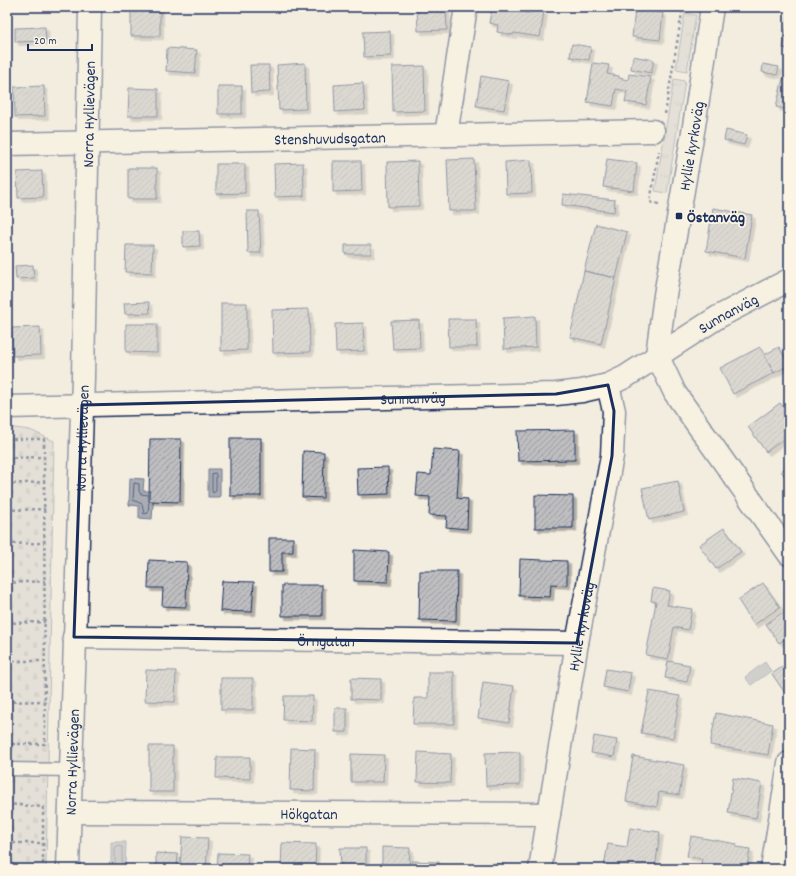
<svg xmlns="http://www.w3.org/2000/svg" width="796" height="876" viewBox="0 0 796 876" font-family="Dekko,sans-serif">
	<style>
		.grass { fill: url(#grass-tufts); stroke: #778095 }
		.cemetery { fill: url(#cemetery-stones); stroke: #778095 }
		.water { fill: #a9acb3; stroke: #707a91 }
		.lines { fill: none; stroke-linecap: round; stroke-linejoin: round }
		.shore { stroke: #546180; stroke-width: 1 }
		.building { fill: url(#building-hatch); stroke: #1b2f5e; filter: url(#shadow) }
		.lane-casing { stroke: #1b2f5e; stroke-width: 15 }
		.street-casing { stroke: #1b2f5e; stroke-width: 25 }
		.path { stroke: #1b2f5e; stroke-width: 2.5; stroke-dasharray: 3 3; stroke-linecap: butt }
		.lane { stroke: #fcf5e5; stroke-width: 12 }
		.street { stroke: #fcf5e5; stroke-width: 22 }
		.marked { fill: none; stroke: #1b2f5e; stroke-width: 3; stroke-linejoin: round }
		.poi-dot { fill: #1b2f5e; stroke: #fcf5e5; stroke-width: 1.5 }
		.labels { text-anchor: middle; stroke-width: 3.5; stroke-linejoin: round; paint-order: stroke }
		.street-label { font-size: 16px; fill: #1b2f5e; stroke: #fcf5e5 }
		.poi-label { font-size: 16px; font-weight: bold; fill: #1b2f5e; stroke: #fcf5e5; text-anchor: start }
	</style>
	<defs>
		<pattern id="grass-tufts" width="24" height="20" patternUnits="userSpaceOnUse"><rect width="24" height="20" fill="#d3d1cc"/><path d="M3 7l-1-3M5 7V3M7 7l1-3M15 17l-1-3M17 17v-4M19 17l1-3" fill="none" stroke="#b5b4b2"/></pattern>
		<pattern id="cemetery-stones" width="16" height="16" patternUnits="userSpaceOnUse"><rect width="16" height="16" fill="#d3d1cc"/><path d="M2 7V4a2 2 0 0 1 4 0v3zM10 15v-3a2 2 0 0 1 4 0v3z" fill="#b5b4b2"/></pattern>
		<pattern id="building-hatch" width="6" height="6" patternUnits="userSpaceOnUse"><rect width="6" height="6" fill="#bebec0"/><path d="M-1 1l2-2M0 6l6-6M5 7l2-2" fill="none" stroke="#9a9b9f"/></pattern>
		<filter id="shadow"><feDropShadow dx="3.5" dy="3.5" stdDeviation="0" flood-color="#0004"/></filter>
	</defs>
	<rect width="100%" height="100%" fill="#f3ede0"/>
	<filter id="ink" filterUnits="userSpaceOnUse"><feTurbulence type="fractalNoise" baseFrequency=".025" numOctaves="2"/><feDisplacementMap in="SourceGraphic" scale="8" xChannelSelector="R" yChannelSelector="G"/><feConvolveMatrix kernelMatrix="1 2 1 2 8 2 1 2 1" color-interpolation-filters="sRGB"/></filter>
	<g filter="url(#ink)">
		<path class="grass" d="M685,13L696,15L687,71L676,69Z
			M674,79L685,81L667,193L655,191Z"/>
		<path class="cemetery" d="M7,427L30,430L54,441L46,869H7Z"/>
		<path class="water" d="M208,469H220V497H208Z
			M130,478L144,479L143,491H154L152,519L139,518V506L129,505Z
			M765,662L771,671L751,685L745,677Z
			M111,842H126L125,869H111Z"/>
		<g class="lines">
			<path class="shore" d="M215,473L216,475V491L213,493L212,491V475Z
				M148,495L141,494L139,491V484L134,483L133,500L142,504L144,514L148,513L149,502
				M115,869V848L117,846L122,847V869"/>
		</g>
		<path class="building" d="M417,7H446L447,30L418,31Z
			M492,7H518L517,11L529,13V10L544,12L540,37L514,33L513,35L497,32L498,25L489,23Z
			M131,8H160V36H131Z
			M635,9L663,13L660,40L632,37Z
			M789,13V49L783,48Z
			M45,27L46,41L15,42V28Z
			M390,31L391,56L364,57L363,32Z
			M572,44L591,47L589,60L570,57Z
			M167,48L197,50L195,73L166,71Z
			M633,56L654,60L651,73L631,69Z
			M305,63L306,109L279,110L277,65Z
			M593,63L609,65L607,74L619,76V78L628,80L629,74L651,77L646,105L625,102L627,91L616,89L613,106L587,102Z
			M763,64L779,67L777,75L762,72Z
			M250,65H269L270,92L251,93Z
			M424,66L425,111L393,112L392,67Z
			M481,76L509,81L504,110L476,106Z
			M783,78L789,79V110L776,107Z
			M363,83L365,110L335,112L334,85Z
			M44,86L45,116L15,117L14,87Z
			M218,86H242V114H218Z
			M129,88L158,89V116H128Z
			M726,130L747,135L744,145L724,140Z
			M474,159L476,211H449L447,160Z
			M607,159L637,163L634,191L603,187Z
			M531,160L532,193L506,194L505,162Z
			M333,161H361L362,191L333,192Z
			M418,161L419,206L388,207L387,162Z
			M303,163L304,196L275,197L274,164Z
			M216,164H245V193L216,194Z
			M128,168H157V199H128Z
			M42,171L43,197L18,198L17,172Z
			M563,194L615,200L614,212L562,205Z
			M713,208L752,215L745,258L706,251Z
			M247,211H259L261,253H248Z
			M596,224L627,232L616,278L584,271Z
			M183,231H199L200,246L183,247Z
			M126,245H153L152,273L125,272Z
			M345,245H371V254H345Z
			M33,265L34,278L16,279L15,266Z
			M584,271L616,278L601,344L570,337Z
			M149,302L150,313L125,314L124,303Z
			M221,303H247V350L221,351Z
			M309,309L310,352L273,353L272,310Z
			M535,316L536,347L504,349L503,318Z
			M448,319H476L477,347H449Z
			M419,320L420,348L393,349L391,321Z
			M363,323L364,351L336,352L335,324Z
			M126,324H157V353L126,352Z
			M40,327L41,355L13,356L12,328Z
			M760,347L774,373L733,394L720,368Z
			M779,347L789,365L774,373L764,355Z
			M780,403L789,414V435L766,452L748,427Z
			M575,430V460L518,461L517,431Z
			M230,438H261V496H230Z
			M150,439H181L180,502L149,501Z
			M433,449L460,451L457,498L468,499L467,529L446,527L447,516L429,515L430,497L416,496L418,474L431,475Z
			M303,451L324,452L323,498L302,497Z
			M789,465V482L781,471Z
			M388,467L389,494L358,495L357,468Z
			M678,481L684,512L649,520L642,488Z
			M535,495L573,496V528H535Z
			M724,528L741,552L716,569L699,545Z
			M269,538H293V552H282V572H269Z
			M354,550L389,552L388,582L354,581Z
			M520,559L567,561V585L551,584L550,597L519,596Z
			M149,560L187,562L186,607L162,606L163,588H148Z
			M420,571H457L456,621L419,620Z
			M222,581L254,582L252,612L220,611Z
			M763,583L780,607L754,625L738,600Z
			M282,585H322V616H282Z
			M653,588L670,591L667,605L692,609L688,630L674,627L668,659L646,655L656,602L651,601Z
			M786,610L789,614V636L779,643L766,624Z
			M668,661L690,665L687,682L665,678Z
			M789,662V695L787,696L772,674Z
			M606,669L631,673L628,692L603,687Z
			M146,670L176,671L175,702L145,701Z
			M428,672H454V724H413L414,698H428Z
			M221,678H253V710H221Z
			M351,678L381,679V700L351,699Z
			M483,682L514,686L509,723L478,718Z
			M649,691L680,696L673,738L641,733Z
			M284,696H313L312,721L283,720Z
			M335,708H347V732H335Z
			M716,713L773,724L768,755L710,745Z
			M594,736L617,740L614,757L591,753Z
			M149,746H173V792H149Z
			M291,748L315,749L314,791L290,790Z
			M418,752L451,754L450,783L417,782Z
			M520,752V785L486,786L485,753Z
			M351,754L384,755L383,782H351Z
			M633,756L684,765L679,795L659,792L657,807L626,801Z
			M217,757H250V779L216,778Z
			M733,778L762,783L756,818L728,813Z
			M630,828L660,832L655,869H621L604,866L608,844L627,847Z
			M691,836L737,844L736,847L750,849L747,869L733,867V869H700L702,859L687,856Z
			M182,837L208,838L206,869H180Z
			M282,843L316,844L315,869H281Z
			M382,847L410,848L409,869H382Z
			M340,848H366V869H341Z
			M156,853L178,854L177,869H156Z
			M218,853L248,854L247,869H217Z
			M412,861L439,862V869H412Z
			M474,864H503V869H474Z"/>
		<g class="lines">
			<defs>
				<path id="lane" d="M7,769L71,770"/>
				<g id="street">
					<path d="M446,135L466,7"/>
					<path id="s1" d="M7,144L653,131"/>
					<path id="s2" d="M657,355L665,295L694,126L712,7"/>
					<path d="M657,355L675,393L789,554"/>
					<path id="s3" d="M7,407L556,394L582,391L608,385L625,377L718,317L789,280"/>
					<path id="s4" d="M74,637L577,643"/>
					<path id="s5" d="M70,812L549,814"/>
					<path id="s6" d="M68,869L83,377L90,7"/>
					<path id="s7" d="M540,869L577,643L612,456L614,411L608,385"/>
					<path d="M772,869L789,763"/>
				</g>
			</defs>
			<use href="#lane" class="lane-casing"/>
			<use href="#street" class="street-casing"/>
			<path class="path" d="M665,114L683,7
				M659,204L650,202L659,151
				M7,439H44L45,744H7
				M7,458L44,457
				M7,484L44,482
				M7,510L45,509
				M7,544L44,543
				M7,583L45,581
				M7,623L45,622
				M7,661H45
				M7,702L44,701
				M7,804L43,807V869
				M7,843H43"/>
			<use href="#lane" class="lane"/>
			<use href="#street" class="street"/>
		</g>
	</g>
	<path d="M0 0H796V876H0ZM608,385L614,411L612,456L577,643L74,637L82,405L556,394Z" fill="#f3ede0" fill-opacity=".55" fill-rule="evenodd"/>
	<path class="marked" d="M608,385L614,411L612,456L577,643L74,637L82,405L556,394Z"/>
	<rect class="poi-dot" x="675" y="212" width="8" height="8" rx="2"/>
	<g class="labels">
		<g class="street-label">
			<text dy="6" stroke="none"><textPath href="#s6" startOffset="755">Norra Hyllievägen</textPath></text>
			<text dy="6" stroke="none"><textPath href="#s1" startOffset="323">Stenshuvudsgatan</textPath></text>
			<text dy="6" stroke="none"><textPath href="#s2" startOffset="212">Hyllie kyrkoväg</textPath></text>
			<text dy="6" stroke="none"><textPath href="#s3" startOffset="742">Sunnanväg</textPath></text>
			<text dy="6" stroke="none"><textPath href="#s3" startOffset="406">Sunnanväg</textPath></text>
			<text dy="6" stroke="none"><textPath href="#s6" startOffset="431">Norra Hyllievägen</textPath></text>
			<text dy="6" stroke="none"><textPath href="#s7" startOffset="246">Hyllie kyrkoväg</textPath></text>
			<text dy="6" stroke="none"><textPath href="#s4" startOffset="252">Örngatan</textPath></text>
			<text dy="6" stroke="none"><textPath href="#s6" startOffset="107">Norra Hyllievägen</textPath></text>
			<text dy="6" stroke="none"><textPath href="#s5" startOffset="239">Hökgatan</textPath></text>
		</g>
		<g class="poi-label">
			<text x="687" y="222">Östanväg</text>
		</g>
	</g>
	<rect width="796" height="876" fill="none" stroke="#fcf5e5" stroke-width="24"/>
	<rect x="12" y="12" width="772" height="852" fill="none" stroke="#1b2f5e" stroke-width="1.5" filter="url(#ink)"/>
	<path d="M28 44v6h64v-6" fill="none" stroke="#1b2f5e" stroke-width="2"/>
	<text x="34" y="44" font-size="12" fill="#1b2f5e" stroke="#fcf5e5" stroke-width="3" paint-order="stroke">20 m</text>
</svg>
